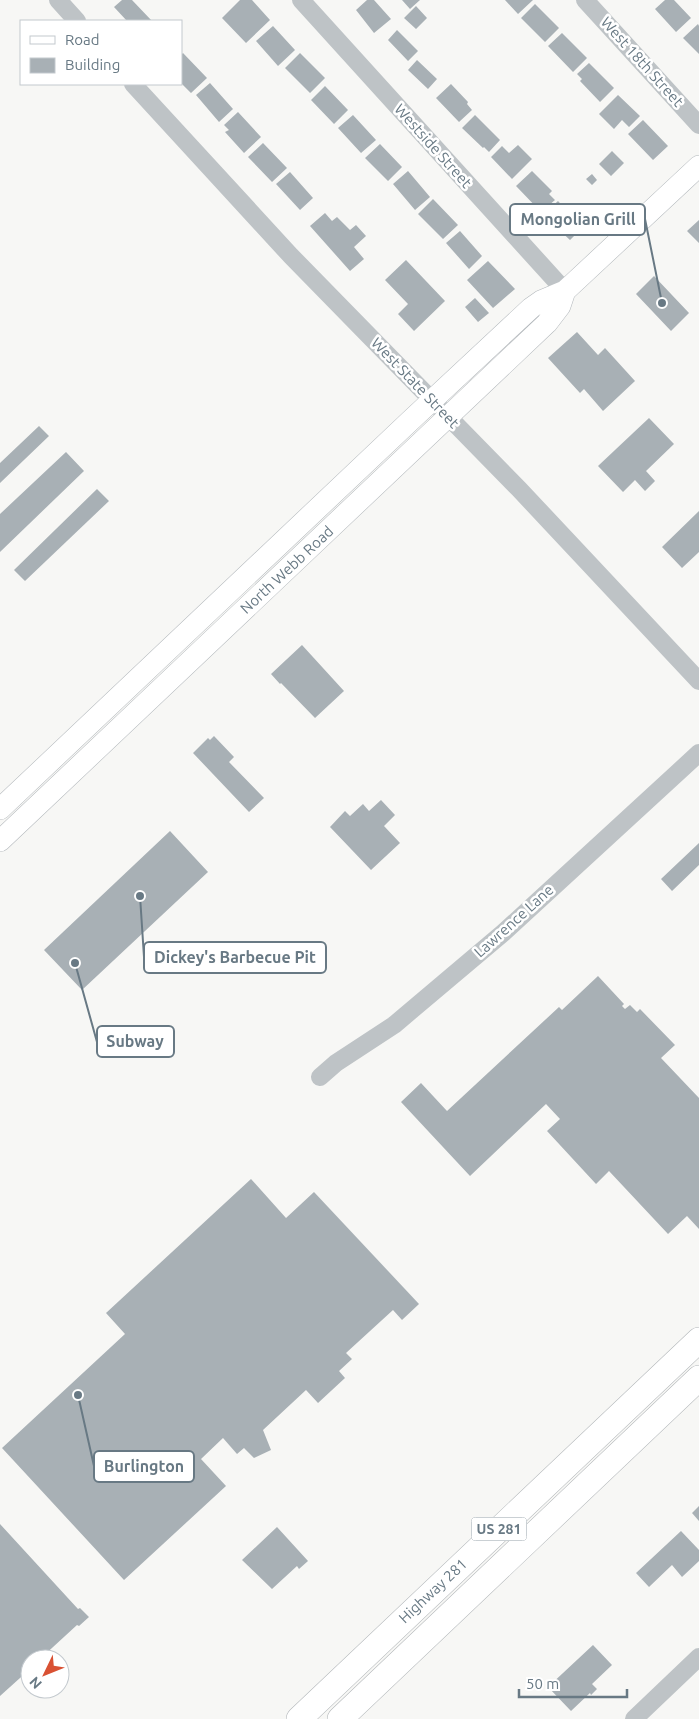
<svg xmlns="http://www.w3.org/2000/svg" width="699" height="1719" viewBox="0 0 699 1719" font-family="Ubuntu,sans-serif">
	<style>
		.building { fill: #a8b0b5 }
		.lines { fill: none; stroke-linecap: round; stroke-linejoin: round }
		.major-casing { stroke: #b2b7bb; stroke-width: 22 }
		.highway-casing { stroke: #b2b6b9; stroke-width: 26 }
		.minor { stroke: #bec3c6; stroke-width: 18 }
		.major { stroke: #fff; stroke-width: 21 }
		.highway { stroke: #fff; stroke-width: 25 }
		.labels { text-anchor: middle; stroke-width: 5; stroke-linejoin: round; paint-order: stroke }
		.shield { fill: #fff; stroke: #95a1a9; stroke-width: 1 }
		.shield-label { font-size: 14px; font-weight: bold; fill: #687984 }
		.street-label { font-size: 15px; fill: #687984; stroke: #fff }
		.leader { fill: none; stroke: #687984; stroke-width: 2 }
		.callout-dot { fill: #687984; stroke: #fff; stroke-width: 2 }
		.callout { fill: #fff; stroke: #687984; stroke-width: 2 }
		.callout-label { font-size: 16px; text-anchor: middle; font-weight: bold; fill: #687984 }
	</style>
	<rect width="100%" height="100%" fill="#f7f7f5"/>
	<path class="building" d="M122,0H132L152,21H127L114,7Z
		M240,0H252L270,20L246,43L222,18Z
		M367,0H374L391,19L374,33L356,10Z
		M402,0H420L410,9Z
		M505,0H533L518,14Z
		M665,0H674L691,18L676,32L655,9Z
		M535,4L559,28L545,42L521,18Z
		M416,6L427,18L416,29L404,18Z
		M698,24L699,26V54L683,38Z
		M273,26L295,50L278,66L256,41Z
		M397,30L418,51L408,61L388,40Z
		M562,33L587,58L573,72L548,46Z
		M183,53L207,78L191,93L181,83V55Z
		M300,53L325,78L310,93L285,68Z
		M417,60L437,79L428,89L408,70Z
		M589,63L614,88L600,102L580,81L582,79L577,74Z
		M210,83L233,109L219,122L196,95Z
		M451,84L468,102L467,104L472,110L459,122L436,98Z
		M325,86L348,110L334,124L311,100Z
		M618,95L640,116L629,127L622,120L614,129L599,114Z
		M238,112L261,137L244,153L225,132L229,130L224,125Z
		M353,115L376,140L361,153L338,128Z
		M475,115L500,140L489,152L484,147L483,148L462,128Z
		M643,120L668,146L653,160L628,134Z
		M263,143L287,168L272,182L248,157Z
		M380,144L402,167L388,181L365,158Z
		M518,145L532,159L512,179L491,157L502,146L509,153Z
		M612,151L624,163L611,176L599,164Z
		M408,171L430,197L415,210L393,184Z
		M532,171L552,191L549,194L555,200L541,212L516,186Z
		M290,172L313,198L300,210L276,184Z
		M592,174L597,180L592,185L586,179Z
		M433,199L458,225L443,239L418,214Z
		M558,201L569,213L567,214L581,229L570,240L543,215Z
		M325,213L332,221L337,217L350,230L356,225L366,236L354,247L364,259L350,271L310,226Z
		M699,220V243L687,231Z
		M460,231L482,256L469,269L446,243Z
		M406,260L445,301L414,331L398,314L408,304L385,280Z
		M488,261L515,289L493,308L467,280Z
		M654,276L689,313L671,331L636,294Z
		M475,298L489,313L478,322L465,307Z
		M577,332L598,355L605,348L635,381L603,411L584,389L580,393L548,358Z
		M649,418L674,444L646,471L655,481L645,491L635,480L623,492L598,466Z
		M39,426L49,436L0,483V463Z
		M66,452L84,471L0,552V514Z
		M97,489L109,501L25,581L14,570Z
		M699,511V552L682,568L662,547Z
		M302,645L344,691L315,718L281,683L280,684L271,674Z
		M214,736L234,757L229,762L264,798L249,812L193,753L208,738L210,740Z
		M381,800L395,815L384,826L400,843L371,870L330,827L345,811L350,816L363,804L369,811Z
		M170,831L208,872L82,990L44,950Z
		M699,843V865L672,891L661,879Z
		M598,976L624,1004L622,1006L625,1009L630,1005L637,1012L640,1009L675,1045L661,1058L699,1098V1229L687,1216L668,1234L609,1171L596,1184L547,1131L560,1119L546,1104L470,1176L401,1102L421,1083L447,1111L559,1007L562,1010Z
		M251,1179L286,1218L314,1192L419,1304L402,1320L393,1310L346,1353L352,1359L339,1371L345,1378L318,1403L306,1390L263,1430L271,1450L254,1458L244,1448L237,1454L223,1438L201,1459L226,1486L124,1580L2,1448L125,1334L106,1313Z
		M699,1506V1521L692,1513Z
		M0,1524L78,1609L80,1608L89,1617L79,1626L77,1625L40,1659H30V1669L0,1696Z
		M277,1527L308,1561L299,1569L297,1566L272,1589L242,1560Z
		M681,1531L699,1550V1561L682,1577L672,1565L649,1587L636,1573Z
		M593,1645L612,1665L592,1684L597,1689L591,1695L590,1693L571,1711L548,1687Z"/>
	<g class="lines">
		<defs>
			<path id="major" d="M0,809L411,420L531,308L541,301L565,291L699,166
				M0,841L547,323L560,306L565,291"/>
			<path id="highway" d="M299,1719L699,1340
				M340,1719L699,1378"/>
		</defs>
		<use href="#major" class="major-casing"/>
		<use href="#highway" class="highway-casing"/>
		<path class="minor" d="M58,0L77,21
			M301,0L565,291
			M585,0L699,125
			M133,84L291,256L519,489L699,681
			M320,1077L336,1063L394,1025L503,933L699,753
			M634,1719L699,1657"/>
		<use href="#major" class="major"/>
		<use href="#highway" class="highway"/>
	</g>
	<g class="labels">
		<rect class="shield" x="471.5" y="1517.5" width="55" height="23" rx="4"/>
		<g class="shield-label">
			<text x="499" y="1534">US 281</text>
		</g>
		<g class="street-label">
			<text transform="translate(642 62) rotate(48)" y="5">West 18th Street</text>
			<text transform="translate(433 146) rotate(48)" y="5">Westside Street</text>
			<text transform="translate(415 383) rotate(46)" y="5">West State Street</text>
			<text transform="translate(287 570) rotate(-43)" y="5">North Webb Road</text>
			<text transform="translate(514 921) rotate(-42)" y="5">Lawrence Lane</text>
			<text transform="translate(433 1591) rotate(-43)" y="5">Highway 281</text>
		</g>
	</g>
	<path class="leader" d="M662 303L645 219M140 896L144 957M75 963L97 1042M78 1395L94 1466"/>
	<g class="callout-dot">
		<circle cx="662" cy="303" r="5"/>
		<circle cx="140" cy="896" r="5"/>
		<circle cx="75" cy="963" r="5"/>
		<circle cx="78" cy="1395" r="5"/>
	</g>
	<g class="callout">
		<rect x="510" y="204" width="135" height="31" rx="5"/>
		<rect x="144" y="942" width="182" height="31" rx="5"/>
		<rect x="97" y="1026" width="77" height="31" rx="5"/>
		<rect x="94" y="1451" width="100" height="31" rx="5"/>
	</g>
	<g class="callout-label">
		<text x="578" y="225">Mongolian Grill</text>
		<text x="235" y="963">Dickey's Barbecue Pit</text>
		<text x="135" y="1047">Subway</text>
		<text x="144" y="1472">Burlington</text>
	</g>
	<rect x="20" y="20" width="162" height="65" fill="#ffffff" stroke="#c3c9ce"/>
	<rect x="30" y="36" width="25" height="8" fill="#ffffff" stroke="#c3c9ce"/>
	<text x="65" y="45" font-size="15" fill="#687984">Road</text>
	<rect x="30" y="58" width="25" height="15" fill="#a8b0b5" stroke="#c3c9ce"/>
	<text x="65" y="70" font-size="15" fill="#687984">Building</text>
	<g transform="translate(45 1674) rotate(227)"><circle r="24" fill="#ffffff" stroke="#c3c9ce"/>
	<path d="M0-4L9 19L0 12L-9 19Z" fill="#d95133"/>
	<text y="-8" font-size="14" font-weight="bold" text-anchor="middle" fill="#687984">N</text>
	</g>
	<path d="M519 1689v8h108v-8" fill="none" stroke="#687984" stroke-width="2.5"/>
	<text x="526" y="1689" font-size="15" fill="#687984" stroke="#ffffff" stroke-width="4" paint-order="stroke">50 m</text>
</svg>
